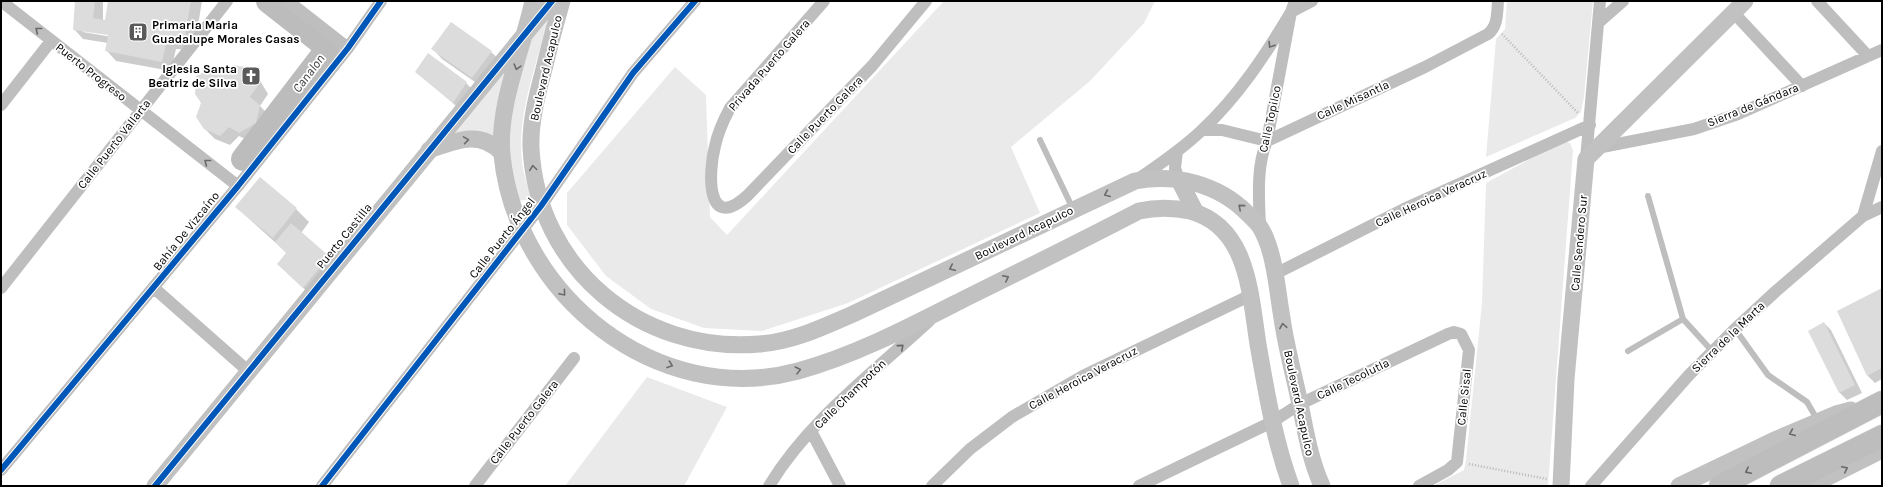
<svg xmlns="http://www.w3.org/2000/svg" width="1883" height="487" viewBox="0 0 1883 487" font-family="Karla,sans-serif">
	<style>
		.green { fill: #eaeaea }
		.shadow { fill: #0003; fill-rule: evenodd }
		.lines { fill: none; stroke-linecap: round; stroke-linejoin: round }
		.river { stroke: #bcbcbc; stroke-width: 24 }
		.building { fill: #dcdcdc }
		.highway-casing { stroke: #dbdbdb; stroke-width: 23 }
		.path { stroke: #b8b8b8; stroke-width: 2.5; stroke-dasharray: 1 2; stroke-linecap: butt }
		.lane { stroke: #bebebe; stroke-width: 6 }
		.street { stroke: #bebebe; stroke-width: 12 }
		.secondary { stroke: #c1c1c1; stroke-width: 17 }
		.highway { stroke: #bdbdbd; stroke-width: 22 }
		.cycleway-casing { stroke: #fff; stroke-width: 8 }
		.cycleway { stroke: #0057b8; stroke-width: 6 }
		.oneway { stroke: #686868 }
		.oneway2 { stroke: #6a6a6a }
		.labels { text-anchor: middle; stroke-width: 3.5; stroke-linejoin: round; paint-order: stroke }
		.poi-label { font-size: 12px; font-weight: bold; fill: #000; stroke: #fff; text-anchor: start }
		.street-label { font-size: 12px; fill: #000; stroke: #fff }
		.water-label { font-size: 13px; font-style: italic; fill: #404040; stroke: #fff }
	</style>
	<rect width="100%" height="100%" fill="#fff"/>
	<path class="green" d="M944,1H1155L1144,23L1090,81L1011,147L1040,213L848,303L762,331L704,328L651,309L606,276L567,225V193L675,67L706,95L710,217L727,235Z
		M1507,1H1593L1584,97L1581,112L1575,118L1486,157L1496,39L1505,29Z
		M549,18C537,63 517,113 522,161C523,174 528,187 532,199L518,201L506,152L464,134L449,131Z
		M1563,141L1570,143L1573,150L1548,486H1433L1464,470L1466,460L1482,303L1486,183Z
		M647,377L727,407L684,486H565Z"/>
	<path class="shadow" d="M76,1H103V21H106L109,1H202L194,50L176,49L171,71L116,61L107,51L108,43L83,39L74,29ZM83,30L113,35L112,37L83,32Z
		M451,23L491,52L501,61L482,87L442,59L433,49Z
		M429,55L466,83L476,93L463,112L417,72Z
		M250,69L259,79L268,94L260,106L269,115L265,132L249,141L239,136L230,145L215,139L205,129L225,76Z
		M236,207L296,209L309,222L301,233L338,267L313,297L287,273V253Z
		M1882,289V379L1875,383L1868,376Z
		M1824,323L1831,330L1862,393L1847,400L1840,393Z"/>
	<g class="lines">
		<path class="river" d="M243,159L328,48L268,1"/>
	</g>
	<path class="building" d="M75,1H95L93,18L105,20L108,1H191L184,41L167,40L162,62L105,51L108,35L73,30Z
		M451,22L492,51L472,78L431,49Z
		M428,53L467,82L453,103L415,72Z
		M233,65L250,68L259,84L250,97L260,105L256,123L239,133L229,127L220,136L204,129L196,117L201,103L195,94L196,76L214,67L225,74Z
		M260,177L297,208L273,238L235,207Z
		M291,223L329,256L303,288L277,264L286,253L275,242Z
		M1882,288V368L1867,376L1837,311Z
		M1824,322L1855,385L1839,393L1808,331Z"/>
	<g class="lines">
		<defs>
			<path id="highway" d="M1720,486L1882,402
				M1781,486L1882,436"/>
		</defs>
		<use href="#highway" class="highway-casing"/>
		<path class="path" d="M1502,34L1578,113
			M1469,464L1547,479"/>
		<path class="lane" d="M1040,140L1073,209
			M1648,196L1683,319L1713,352
			M1735,329L1768,375L1807,402L1818,421
			M1628,351L1683,319"/>
		<path class="street" d="M1,1L238,186
			M288,1L348,48
			M824,1L730,108C723,121 718,132 715,146C708,173 706,234 748,195L872,66L926,1
			M1817,1L1868,56
			M1291,12L1312,1
			M1733,12L1802,86
			M1598,23L1623,1
			M1,105L51,41
			M1202,130H1222L1267,141L1425,67L1488,34C1498,26 1497,13 1498,1
			M1597,148L1694,129L1738,114L1882,50
			M1177,151L1175,168L1179,180
			M1586,159L1600,1
			M1138,179C1160,164 1182,149 1201,131C1238,97 1266,54 1291,12
			M1863,216L1882,151
			M1260,227C1259,199 1256,167 1267,141L1291,12L1295,1
			M1275,274L1404,209L1590,125
			M1,288L227,1
			M154,288L248,371
			M811,431L840,486
			M1,470L238,186L348,48L381,1
			M322,486L541,206L633,73L695,1
			M475,486L574,358
			M769,486C809,420 873,373 929,321
			M932,486L970,449L1012,417L1083,376L1251,295
			M1139,486L1272,422L1300,404L1448,334L1454,332L1461,334L1469,350L1457,462L1448,470L1419,486
			M1591,486L1689,375L1735,329L1775,292L1863,216L1882,207"/>
		<path class="secondary" d="M533,1C523,48 497,107 502,155C516,295 657,409 798,371C856,355 911,326 964,299C1023,270 1081,241 1139,211C1157,207 1172,207 1190,211C1251,227 1250,300 1259,350C1267,396 1275,442 1291,486
			M562,1C556,22 550,44 545,65C538,92 530,120 531,148C537,268 641,354 759,344C792,342 823,327 853,314L1135,181C1175,173 1218,184 1247,213C1251,217 1257,222 1260,227C1275,251 1277,290 1282,318C1286,347 1294,375 1300,404C1306,433 1310,459 1322,486
			M429,150C455,141 480,129 502,153
			M1179,180L1196,213
			M155,486L552,1
			M1561,486L1566,379L1586,159L1745,1
			M1679,486L1777,439L1836,414L1851,410
			M1810,486L1882,450"/>
		<use href="#highway" class="highway"/>
		<defs>
			<path id="cycleway" d="M1,470L238,186L348,48L381,1
				M155,486L552,1
				M322,486L541,206L633,73L695,1"/>
		</defs>
		<use href="#cycleway" class="cycleway-casing"/>
		<use href="#cycleway" class="cycleway"/>
	</g>
	<defs><path id="oneway-chevron" d="M-2-3.5L2.5 0L-2 3.5" fill="none" stroke-width="1.6" stroke-linecap="round" stroke-linejoin="round"/></defs>
	<g class="oneway">
		<use href="#oneway-chevron" transform="translate(38 30) rotate(-142)"/>
		<use href="#oneway-chevron" transform="translate(1271 45) rotate(122)"/>
		<use href="#oneway-chevron" transform="translate(207 162) rotate(-142)"/>
		<use href="#oneway-chevron" transform="translate(901 347) rotate(-41)"/>
		<use href="#oneway-chevron" transform="translate(1748 471) rotate(153)"/>
	</g>
	<g class="oneway2">
		<use href="#oneway-chevron" transform="translate(517 67) rotate(106)"/>
		<use href="#oneway-chevron" transform="translate(466 140) rotate(-9)"/>
		<use href="#oneway-chevron" transform="translate(533 168) rotate(-98)"/>
		<use href="#oneway-chevron" transform="translate(1107 194) rotate(157)"/>
		<use href="#oneway-chevron" transform="translate(1241 207) rotate(-139)"/>
		<use href="#oneway-chevron" transform="translate(952 268) rotate(155)"/>
		<use href="#oneway-chevron" transform="translate(1006 278) rotate(-27)"/>
		<use href="#oneway-chevron" transform="translate(563 293) rotate(50)"/>
		<use href="#oneway-chevron" transform="translate(1283 326) rotate(-99)"/>
		<use href="#oneway-chevron" transform="translate(670 365) rotate(20)"/>
		<use href="#oneway-chevron" transform="translate(798 370) rotate(-14)"/>
		<use href="#oneway-chevron" transform="translate(1792 433) rotate(157)"/>
		<use href="#oneway-chevron" transform="translate(1845 469) rotate(-26)"/>
	</g>
	<defs>
		<symbol id="building-square" viewBox="-11 -11 22 22"><rect x="-9" y="-9" width="18" height="18" rx="4" fill="#595959" stroke="#fff"/><path d="M-4-6H4V6H1V3H-1V6H-4ZM-2.5-4.3h1.7v1.8h-1.7ZM.8-4.3h1.7v1.8H.8ZM-2.5-1h1.7V.8h-1.7ZM.8-1h1.7V.8H.8Z" fill="#fff"/></symbol>
		<symbol id="church-square" viewBox="-11 -11 22 22"><rect x="-9" y="-9" width="18" height="18" rx="4" fill="#595959" stroke="#fff"/><path d="M-1.2-6h2.4v3.5h3.3v2.4h-3.3V6h-2.4V-.1h-3.3v-2.4h3.3Z" fill="#fff"/></symbol>
	</defs>
	<g fill-rule="evenodd">
		<use href="#building-square" x="127" y="21" width="22" height="22"/>
		<use href="#church-square" x="240" y="65" width="22" height="22"/>
	</g>
	<g class="labels">
		<g class="poi-label">
			<text x="152" y="29">Primaria Maria<tspan x="152" dy="14">Guadalupe Morales Casas</tspan></text>
			<text x="237" y="73" text-anchor="end">Iglesia Santa<tspan x="237" dy="14">Beatriz de Silva</tspan></text>
		</g>
		<g class="street-label">
			<text transform="translate(769 65) rotate(-49)" y="4">Privada Puerto Galera</text>
			<text transform="translate(546 68) rotate(-77)" y="4">Boulevard Acapulco</text>
			<text transform="translate(91 72) rotate(38)" y="4">Puerto Progreso</text>
			<text transform="translate(1353 100) rotate(-25)" y="4">Calle Misantla</text>
			<text transform="translate(1753 105) rotate(-22)" y="4">Sierra de Gándara</text>
			<text transform="translate(825 115) rotate(-46)" y="4">Calle Puerto Galera</text>
			<text transform="translate(1270 119) rotate(-78)" y="4">Calle Topilco</text>
			<text transform="translate(114 144) rotate(-52)" y="4">Calle Puerto Vallarta</text>
			<text transform="translate(1431 198) rotate(-25)" y="4">Calle Heroica Veracruz</text>
			<text transform="translate(186 231) rotate(-51)" y="4">Bahía De Vizcaíno</text>
			<text transform="translate(1024 233) rotate(-26)" y="4">Boulevard Acapulco</text>
			<text transform="translate(344 236) rotate(-51)" y="4">Puerto Castilla</text>
			<text transform="translate(502 238) rotate(-52)" y="4">Calle Puerto Ángel</text>
			<text transform="translate(1579 243) rotate(-85)" y="4">Calle Sendero Sur</text>
			<text transform="translate(1728 337) rotate(-44)" y="4">Sierra de la Marta</text>
			<text transform="translate(1083 378) rotate(-28)" y="4">Calle Heroica Veracruz</text>
			<text transform="translate(1353 379) rotate(-26)" y="4">Calle Tecolutla</text>
			<text transform="translate(850 394) rotate(-44)" y="4">Calle Champotón</text>
			<text transform="translate(1464 397) rotate(-84)" y="4">Calle Sisal</text>
			<text transform="translate(1299 403) rotate(78)" y="4">Boulevard Acapulco</text>
			<text transform="translate(524 422) rotate(-52)" y="4">Calle Puerto Galera</text>
		</g>
		<g class="water-label">
			<text transform="translate(308 73) rotate(-53)" y="5">Canalon</text>
		</g>
	</g>
	<rect width="1883" height="487" fill="none" stroke="#000000" stroke-width="4"/>
</svg>
